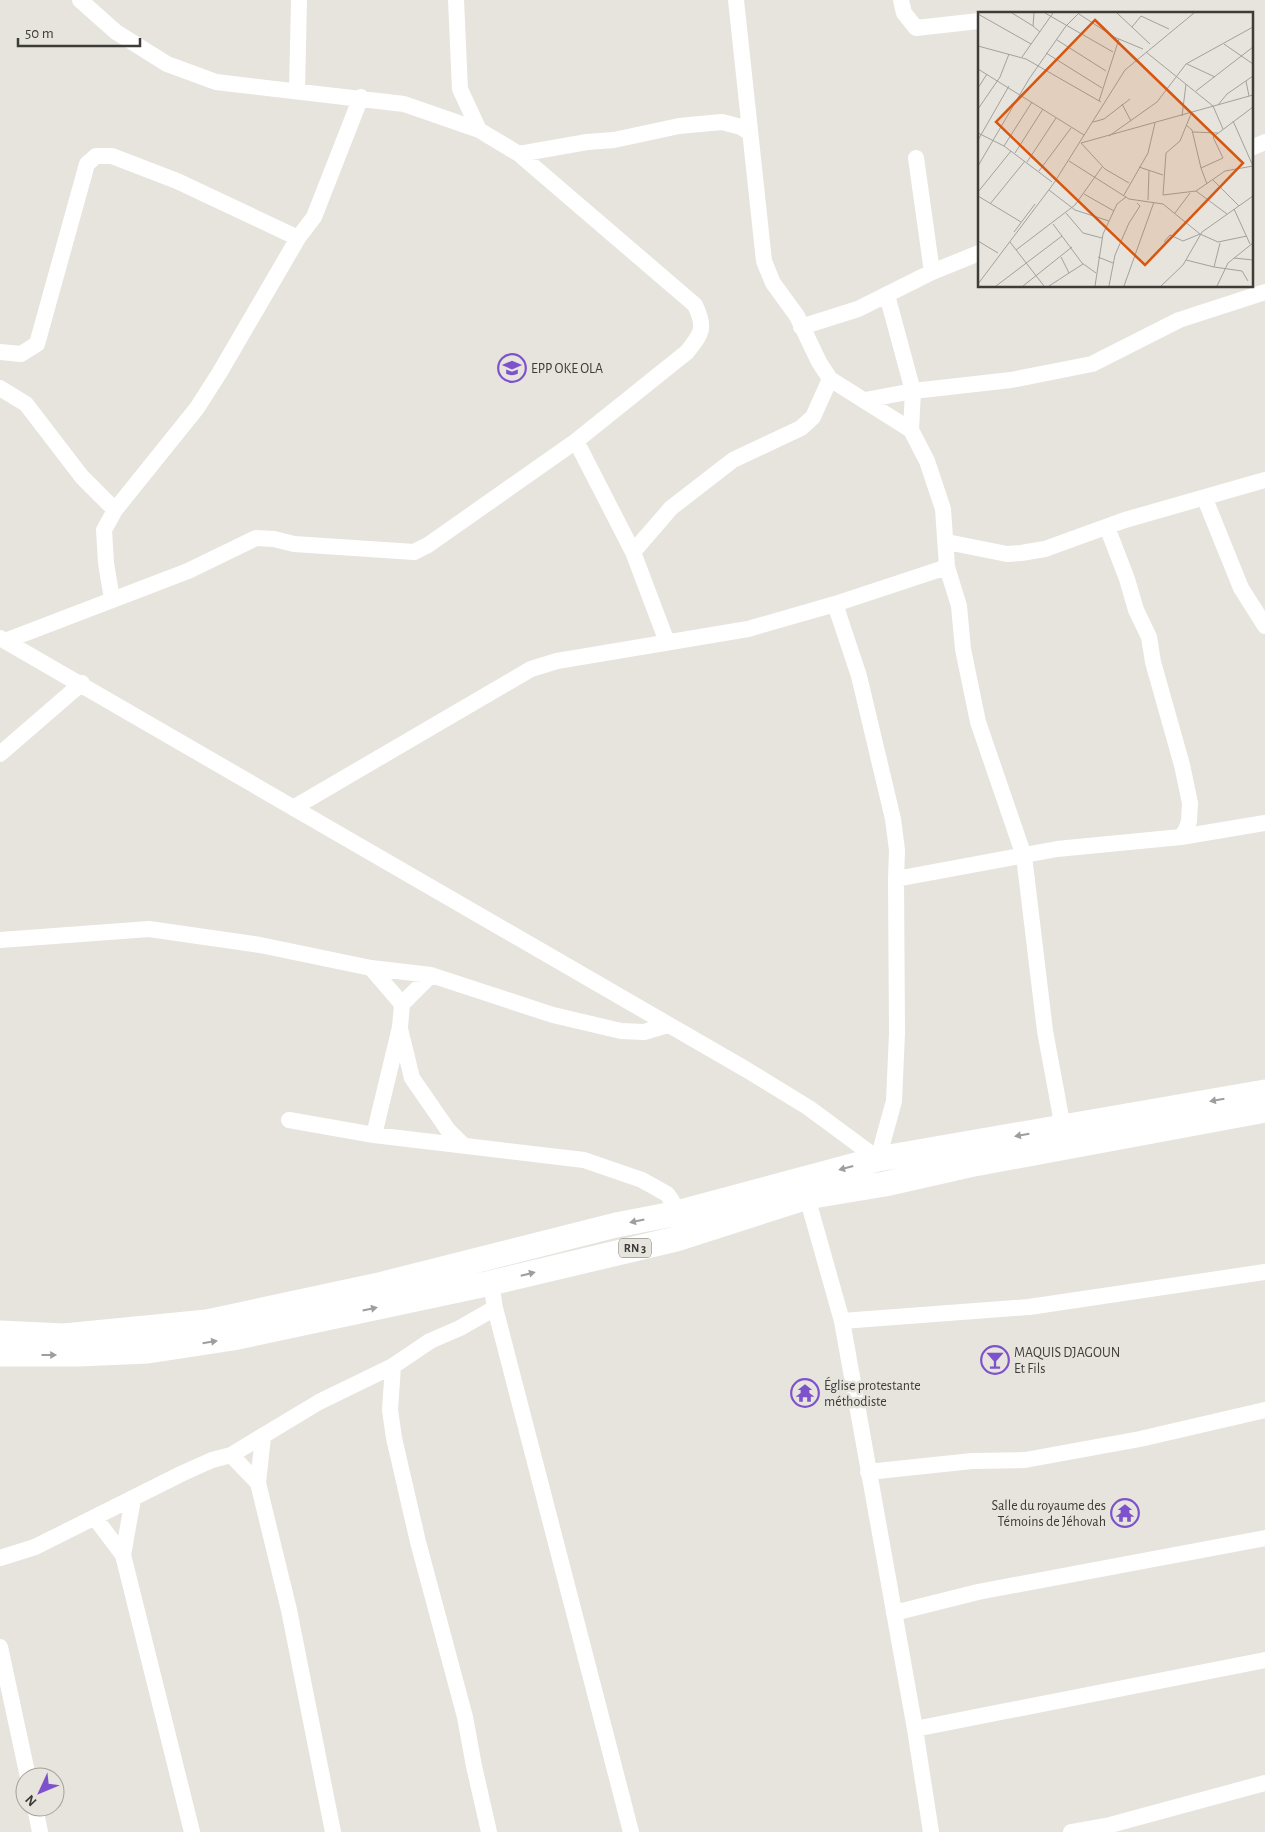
<svg xmlns="http://www.w3.org/2000/svg" width="1265" height="1832" viewBox="0 0 1265 1832" font-family="'Alegreya Sans',sans-serif">
	<style>
		.lines { fill: none; stroke-linecap: round; stroke-linejoin: round }
		.minor { stroke: #fff; stroke-width: 16 }
		.primary { stroke: #fff; stroke-width: 25 }
		.oneway { fill: #9e9e9c }
		.labels { text-anchor: middle; stroke-width: 5; stroke-linejoin: round; paint-order: stroke }
		.shield { fill: #e6e4dd; stroke: #706e6a; stroke-width: 1 }
		.shield-label { font-size: 12px; font-weight: bold; fill: #3d3c39 }
		.poi-label { font-size: 14px; fill: #3d3c39; stroke: #e6e4dd; text-anchor: start }
		.inset-road { fill: none; stroke: #a2a19b; stroke-width: 1 }
		.view { fill: #d75610; fill-opacity: 0.15; stroke: #d75610; stroke-width: 2.5 }
		.inset-edge { fill: none; stroke: #3d3c39; stroke-width: 2.5 }
	</style>
	<rect width="100%" height="100%" fill="#e6e4dd"/>
	<g class="lines">
		<path class="minor" d="M456,0L460,89L479,130
			M736,0L764,261L773,283L797,316L819,362L830,379L911,430L927,461L943,509L947,567L959,606L963,649L978,722L1024,856L1045,1031L1063,1128
			M901,0L904,13L916,28L979,21
			M297,91L299,0
			M1251,148L1265,142
			M519,154L587,142L614,140L679,126L722,122L741,127L750,133
			M916,158L932,272
			M801,327L858,309L932,272L979,253
			M0,352L21,354L37,344L87,164L96,156H112L177,181L298,238L314,217L361,97
			M0,388L26,404L82,477L115,510
			M865,400L913,391L887,295
			M911,430L913,391L1011,380L1092,364L1179,320L1265,292
			M576,441L633,552L667,642
			M1205,499L1241,588L1265,626
			M1107,527L1127,579L1136,610L1149,637L1153,662L1182,765L1190,803L1189,821L1186,830L1181,837
			M947,542L1007,554L1021,553L1045,549L1125,520L1265,480
			M633,552L671,508L733,460L801,428L813,417L830,379
			M112,599L106,563L104,530L115,510L197,408L220,372L298,238
			M0,638L747,1070L809,1108L878,1159L894,1101L897,1033L896,879L897,850L893,819L859,676L835,604
			M5,641L188,571L256,538L274,539L294,544L414,552L428,545L576,441L687,352C702,333 706,328 695,305L519,154L479,130L404,104L216,82L167,64L116,32L80,0
			M0,754L82,683
			M293,808L531,669L557,661L748,629L835,604L947,567
			M896,879L1057,849L1181,837L1265,823
			M0,940L149,929L260,945L371,968L431,975L553,1015L621,1031L644,1032L668,1025
			M371,968L402,1004
			M400,1029L412,1078L448,1130L462,1144
			M289,1120L374,1135L584,1160L642,1180L667,1194L672,1201L673,1214
			M374,1135L400,1027L402,1004L431,975
			M807,1197L842,1321L915,1729L931,1832
			M491,1283L495,1308L631,1832
			M842,1321L1029,1307L1265,1272
			M393,1366L390,1410L394,1438L418,1542L465,1717L474,1766L489,1832
			M263,1437L258,1483L289,1610L333,1832
			M231,1455L258,1483
			M868,1472L972,1461L1025,1460L1140,1439L1265,1410
			M95,1518L123,1555L192,1832
			M123,1555L133,1499
			M0,1558L35,1547L183,1473L212,1460L231,1455L319,1402L393,1366L430,1341L460,1328L495,1308
			M894,1613L978,1592L1265,1538
			M0,1647L28,1777
			M915,1729L1265,1660
			M35,1807L40,1832
			M1071,1832L1110,1825L1265,1783"/>
		<path class="primary" d="M0,1333L64,1336L207,1322L379,1285L616,1225L673,1214L878,1159L1265,1092
			M0,1354H79L148,1351L233,1338L491,1283L676,1239L807,1197L885,1184L969,1165L1265,1110"/>
	</g>
	<defs><path id="oneway-solid" d="M-6-.8H1V-3.2L6.5 0L1 3.2V.8H-6Z" transform="scale(1.25)"/></defs>
	<g class="oneway">
		<use href="#oneway-solid" transform="translate(1217 1100) rotate(170)"/>
		<use href="#oneway-solid" transform="translate(1022 1135) rotate(170)"/>
		<use href="#oneway-solid" transform="translate(846 1168) rotate(165)"/>
		<use href="#oneway-solid" transform="translate(637 1221) rotate(168)"/>
		<use href="#oneway-solid" transform="translate(528 1274) rotate(-14)"/>
		<use href="#oneway-solid" transform="translate(370 1309) rotate(-12)"/>
		<use href="#oneway-solid" transform="translate(210 1342) rotate(-9)"/>
		<use href="#oneway-solid" transform="translate(49 1355)"/>
	</g>
	<defs>
		<symbol id="school-ring" viewBox="-11 -11 22 22"><circle r="9.5" fill="#e6e4dd" stroke="#7d52cb" stroke-width="1.5"/><path d="M0-5L7-2L0 1L-7-2ZM-4 1L0 2.5L4 1V4Q0 6-4 4Z" fill="#7d52cb"/></symbol>
		<symbol id="bar-ring" viewBox="-11 -11 22 22"><circle r="9.5" fill="#e6e4dd" stroke="#7d52cb" stroke-width="1.5"/><path d="M-6-5H6L.8 .8V4.5H3.5V6h-7V4.5H-.8V.8Z" fill="#7d52cb"/></symbol>
		<symbol id="temple-ring" viewBox="-11 -11 22 22"><circle r="9.5" fill="#e6e4dd" stroke="#7d52cb" stroke-width="1.5"/><path d="M0-6L5-2H3V0L6.5 2.5H4V6H1.5V3h-3V6H-4V2.5H-6.5L-3 0V-2H-5Z" fill="#7d52cb"/></symbol>
	</defs>
	<g fill-rule="evenodd">
		<use href="#school-ring" x="496" y="352" width="32" height="32"/>
		<use href="#bar-ring" x="979" y="1344" width="32" height="32"/>
		<use href="#temple-ring" x="789" y="1377" width="32" height="32"/>
		<use href="#temple-ring" x="1109" y="1497" width="32" height="32"/>
	</g>
	<g class="labels">
		<rect class="shield" x="619" y="1238.5" width="32" height="19" rx="4"/>
		<g class="shield-label">
			<text x="635" y="1252">RN 3</text>
		</g>
		<g class="poi-label">
			<text x="531" y="373">EPP OKE OLA</text>
			<text x="1014" y="1357">MAQUIS DJAGOUN<tspan x="1014" dy="16">Et Fils</tspan></text>
			<text x="824" y="1390">Église protestante<tspan x="824" dy="16">méthodiste</tspan></text>
			<text x="1106" y="1510" text-anchor="end">Salle du royaume des<tspan x="1106" dy="16">Témoins de Jéhovah</tspan></text>
		</g>
	</g>
	<g transform="translate(978 12)">
		<rect width="275" height="275" fill="#e6e4dd"/>
		<path class="inset-road" d="M34,1L55,14M56,1L55,14L62,20M67,1L135,40M139,1L172,32M0,2L53,32M101,2L136,25L165,37M154,15L163,4L191,17M79,28L128,59M246,32L275,52M0,34L48,47L123,90M168,40L235,94L245,117M68,41L124,76M44,45L75,1M209,52L237,65M0,57L106,123M268,69L271,84M0,76L9,62M218,79L275,35M121,89L141,27M144,92L153,109M240,93L249,82L275,64M0,97L22,65L31,42M213,102L202,129L188,141L185,183L218,179L247,159L275,154M204,104L208,72M255,109L275,154M115,110L126,107L152,87M208,113L214,118L223,156M215,120L240,121M0,121L26,134L74,170M131,124L179,90L208,52L275,15M0,128L31,74M26,134L54,90M37,141L65,97M91,149L151,187L185,192L222,222L240,230L269,224M49,150L78,106M0,154L51,67L88,14L101,1M161,155L185,163M61,159L93,116M235,168L261,194M151,171L127,157L103,131L275,83M229,172L223,156L245,146L235,125L275,95M71,178L97,198L131,209M218,179L249,202M0,180L33,139M106,182L136,199M146,183L170,141L177,111M0,184L43,210M170,188L171,159M12,192L47,149M256,197L272,232M88,201L105,221L124,226M197,201L212,181M75,212L104,251L118,261M36,220L57,192M0,229L20,241M32,230L66,274M186,230L192,223L205,229L222,222M242,231L236,255L264,259L270,269M38,238L97,193L124,155M83,245L91,261M120,245L135,251M256,246L275,248M208,248L236,255M0,272L76,171L147,58L216,1M18,274L84,224M45,274L94,235M71,274L105,252M117,274L125,222L139,192L148,185M131,274L137,243L151,211L162,194L159,191M146,274L176,190M183,274L205,253L224,220L275,184M239,274L250,251L275,231"/>
		<path class="view" d="M117,8L265,151L167,253L18,110Z"/>
		<rect width="275" height="275" class="inset-edge"/>
	</g>
	<g transform="translate(40 1792) rotate(226)"><circle r="24" fill="#e6e4dd" stroke="#a2a19b"/>
	<path d="M0-4L9 19L0 12L-9 19Z" fill="#7d52cb"/>
	<text y="-8" font-size="14" font-weight="bold" text-anchor="middle" fill="#3d3c39">N</text>
	</g>
	<path d="M18 38v8h122v-8" fill="none" stroke="#3d3c39" stroke-width="2.5"/>
	<text x="25" y="38" font-size="15" fill="#3d3c39" stroke="#e6e4dd" stroke-width="4" paint-order="stroke">50 m</text>
</svg>
